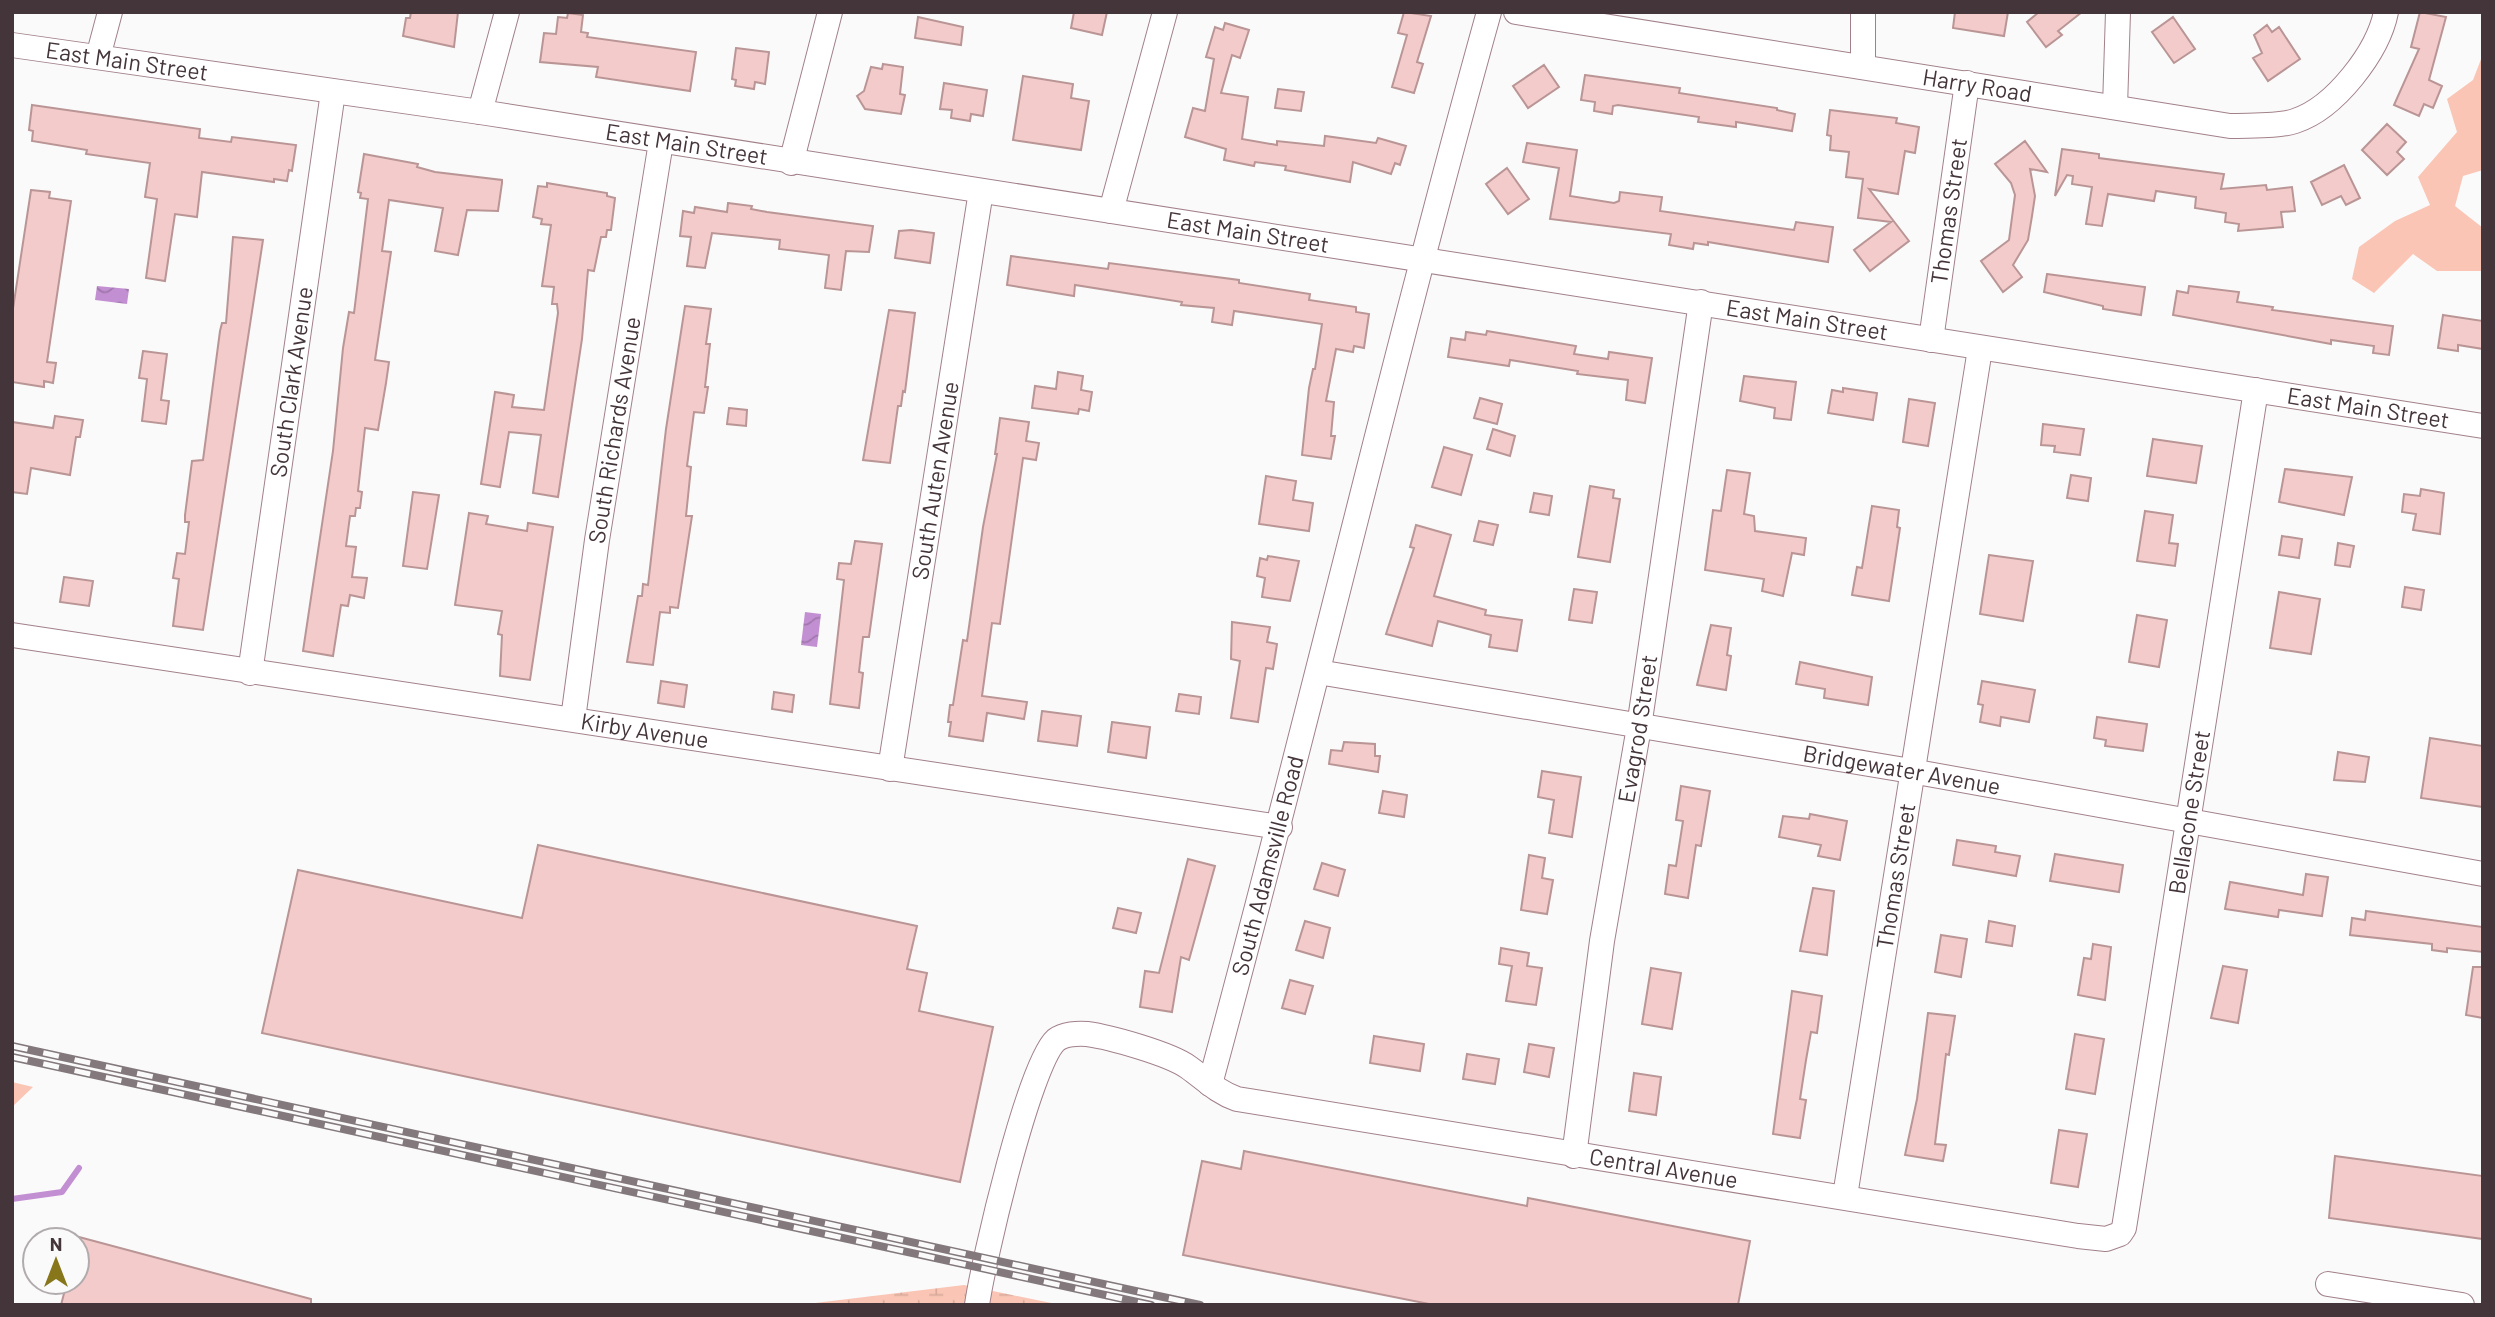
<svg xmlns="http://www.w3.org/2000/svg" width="2495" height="1317" viewBox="0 0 2495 1317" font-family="Barlow,sans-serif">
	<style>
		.green { fill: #fac5b4 }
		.wetland { fill: url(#wetland-marsh) }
		.water { fill: url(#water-waves) }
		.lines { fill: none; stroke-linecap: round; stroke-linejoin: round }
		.stream { stroke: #c38fd3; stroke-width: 6 }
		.building { fill: #f3cbcb; stroke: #ba9595; stroke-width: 2 }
		.minor-casing { stroke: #a2808a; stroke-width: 26 }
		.minor { stroke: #fff; stroke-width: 24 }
		.rail-casing { stroke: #83797d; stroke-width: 8 }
		.rail { stroke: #fafafa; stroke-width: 5; stroke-dasharray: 16; stroke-linecap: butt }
		.labels { text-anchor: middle; stroke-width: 6; stroke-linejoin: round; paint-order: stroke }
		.street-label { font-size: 23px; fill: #44353a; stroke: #fafafa }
	</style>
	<defs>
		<pattern id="wetland-marsh" width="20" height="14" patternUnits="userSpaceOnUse" patternTransform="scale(1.75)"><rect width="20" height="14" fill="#fac5b4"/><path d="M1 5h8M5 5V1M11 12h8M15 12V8" fill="none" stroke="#d8aa9c"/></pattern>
		<pattern id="water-waves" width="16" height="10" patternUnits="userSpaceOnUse" patternTransform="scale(1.75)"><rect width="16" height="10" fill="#c38fd3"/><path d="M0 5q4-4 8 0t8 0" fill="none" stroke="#a076ac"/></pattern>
	</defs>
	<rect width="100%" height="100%" fill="#fafafa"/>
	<path class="green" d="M2483,54V170L2463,176L2455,206L2483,228V271H2437L2413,254L2374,293L2352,279L2359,247L2395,221L2430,205L2418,177L2457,132L2447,99L2473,80Z
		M12,1082L33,1087L12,1107Z"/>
	<path class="wetland" d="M964,1285L1061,1305H796L815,1303Z"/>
	<path class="water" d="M97,286L129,289L127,304L95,300Z
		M805,612L821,614L817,647L801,645Z"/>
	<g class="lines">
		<path class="stream" d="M12,1199L62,1192L79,1168"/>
	</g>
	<path class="building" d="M411,12H458L454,47L403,36L406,18H410Z
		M1074,12H1107L1102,35L1071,28Z
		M1404,12L1431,16L1417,62L1423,64L1414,93L1392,87L1407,35L1398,33Z
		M1955,12H2008L2004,36L1953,28Z
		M2039,12H2082L2058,31L2062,35L2046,47L2027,22Z
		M2420,12L2446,17L2429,80L2442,86L2433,108L2424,104L2419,116L2394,105L2419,49L2411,47Z
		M568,13L583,15L581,32L588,33L587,37L696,52L690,91L596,77L598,67L540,62L544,33L556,34L558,17L567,18Z
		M918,17L963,27L961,45L915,38Z
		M2173,17L2195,49L2174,63L2152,32Z
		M1225,23L1249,30L1240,58L1232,55L1221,93L1248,97L1242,139L1277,145V141L1324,146L1325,136L1376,143L1378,138L1406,146L1400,165L1395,163L1391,174L1353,162L1350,182L1285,170L1286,166L1255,162L1254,166L1224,160L1226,149L1185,137L1193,108L1205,111L1214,59L1206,57L1215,27L1223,30Z
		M2267,25L2272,32L2279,27L2300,59L2268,81L2253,58L2262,53L2254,35Z
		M736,48L769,52L765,84L755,82L754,89L735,86L736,80L732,79Z
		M883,64L903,67L900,94L905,95L901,114L865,109L857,96L864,91L871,67L882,69Z
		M1544,65L1559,87L1528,108L1513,86Z
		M1585,75L1680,88L1679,93L1777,108V110L1795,114L1792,131L1736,122V127L1698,122L1699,117L1618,105L1613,106L1612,114L1594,111L1595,102L1581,100Z
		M1023,76L1073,84L1071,98L1089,101L1081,150L1013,140Z
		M944,83L987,90L983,116L971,114L970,121L951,118L952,110L940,109Z
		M1278,89L1304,92L1301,111L1275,108Z
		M32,105L200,129L199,138L231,142L232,137L296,145L292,171L289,170L287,181L274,179V182L202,172L197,217L175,214L165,281L146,278L157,199L145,197L150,163L86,154L87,150L32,141L33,131L29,130Z
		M1830,110L1897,118L1896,123L1919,127L1915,153L1905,151L1898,194L1869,189L1909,241L1870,271L1854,250L1891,222L1858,218L1863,179L1846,177L1849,152L1830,150L1831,136L1827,135Z
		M2387,124L2406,142L2397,152L2404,159L2387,175L2362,150Z
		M2025,141L2047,172L2030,169L2035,196L2032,216L2028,240L2013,265L2022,277L2003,292L1981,261L2009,240L2015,195L2011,183L1995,164Z
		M1527,143L1577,150L1570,196L1614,203L1619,201L1620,192L1662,197L1660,211L1794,230L1796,222L1833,227L1828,262L1708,242V245L1694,243L1693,249L1669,245L1671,234L1550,219L1559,168L1523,162Z
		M2062,149L2099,154V158L2224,174L2221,189L2266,185L2267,190L2292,187L2295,211L2281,212L2283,227L2238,231L2239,224L2225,222L2226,213L2195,208L2196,197L2156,191L2154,201L2108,194L2102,226L2086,224L2092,187L2072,184L2073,176L2067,175L2055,196Z
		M364,154L418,164L417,167L435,172L502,180V183L498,211L467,210L458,255L435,251L443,208L389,200L382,251L391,252L375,360L389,362L386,383L378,430L365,428L358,491L362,492L360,508H356L355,516H350L346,546L356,547L352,577L367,578L364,598L350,595L348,606L341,605L333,656L303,651L333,451L343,348L349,312L354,313L368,199L360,198L361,193L358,192Z
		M2344,165L2360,198L2346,205L2341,196L2322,205L2311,182Z
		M1507,168L1529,199L1508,214L1486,184Z
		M547,183L607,193V196L615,198L611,230H607L606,237H601L594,271L588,270L582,339L558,497L533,493L541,435L509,432L500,487L481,484L495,392L514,395L512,407L544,410L558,313L557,304H552L554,287L542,286L551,225L541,224L542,219L533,217L538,186L547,187Z
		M31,190L50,192L49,198L71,201L47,362L56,363L53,383L44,381V387L12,382V315Z
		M728,203L752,206L751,209L767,212L873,226L869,252L846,251L841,290L825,288L829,255L779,249L780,240L712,233L705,268L687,266L691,237L680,236L683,211L694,213L695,207L727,212Z
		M911,230L934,233L930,263L895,258L899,231Z
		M233,237L263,240L203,630L173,626L179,579L173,578L177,553L185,554L189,522H185V515L192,461L203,460L220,331L222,323H226Z
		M1011,256L1108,269L1109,263L1239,280V283L1310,294L1309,300L1356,307V312L1369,314L1364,348L1354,346L1353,352L1336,349L1326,401L1334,402L1331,436H1335L1331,459L1302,455L1309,388L1313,369H1315L1322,324L1234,311L1232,325L1212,322L1214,308L1181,305L1182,302L1075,285L1074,296L1007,285Z
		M2047,274L2145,287L2141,315L2103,309V306L2044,292Z
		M2189,286L2239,292L2237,302L2273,307L2272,310L2393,326L2389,355L2373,353L2374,346L2331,340V344L2173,315L2177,291L2188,293Z
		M685,306L711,309L706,344H710L705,387H708L704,413L694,412L687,466L691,467L686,516H692L678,608L670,607V613L660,612L653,665L627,662L638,596H642L643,584L648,585L666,429Z
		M889,310L915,313L905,392L903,391L901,406H898L890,463L863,460Z
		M2443,315L2483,321V349L2458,345V351L2438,348Z
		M1487,331L1576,346L1574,354L1608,359L1609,352L1652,358L1645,403L1626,400L1628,380L1577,374L1578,371L1510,360L1509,366L1448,357L1451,338L1465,340L1466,332L1486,335Z
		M143,351L167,354L161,400L169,401L166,424L142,421L147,379L139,378Z
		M1058,372L1083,376L1081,390L1092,392L1089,411L1079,409L1078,414L1032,408L1035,386L1056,389Z
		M1744,376L1796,382L1791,420L1774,418L1775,408L1740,401Z
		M1843,388L1877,393L1873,420L1828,413L1832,390L1843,392Z
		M1480,398L1502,404L1497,424L1474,418Z
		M1909,399L1935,403L1928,446L1903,442Z
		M729,408L747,410L746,426L727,424Z
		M55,416L83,420L80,437H76L70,475L31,468L27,494L12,492V422L53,428Z
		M1000,418L1029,422L1026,441L1039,443L1036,460L1023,458L1000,624L992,623L982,696L1027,702L1024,719L987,713L983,741L949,736L951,722H948L950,705H953L963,640L967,641L983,527L997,454H995Z
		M2043,424L2084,429L2080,455L2054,452L2055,446L2041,445Z
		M1493,429L1515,436L1510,456L1487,449Z
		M2153,439L2202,446L2196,483L2147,476Z
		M1444,447L1472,455L1461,495L1432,487Z
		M2285,469L2352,477L2344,515L2279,502Z
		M1727,470L1750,473L1744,514L1754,516L1755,531L1806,538L1804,555L1792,553L1783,596L1762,591L1764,579L1705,570L1713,510L1721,511Z
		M2071,475L2091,478L2088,501L2067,498Z
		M1266,476L1296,481L1293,500L1313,503L1309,531L1259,524Z
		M1590,486L1614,490L1613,498L1620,499L1610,562L1578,557Z
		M2421,489L2444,493L2440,534L2413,530L2416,514L2402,512L2404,494L2420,496Z
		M413,492L439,495L427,569L403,566Z
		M1534,493L1552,496L1549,515L1530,512Z
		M1872,506L1899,510L1897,527L1900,528L1889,601L1852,595L1857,567L1862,568Z
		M2145,511L2173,515L2169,543L2178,544L2175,566L2137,561Z
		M469,513L488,516L486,524L527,531L528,523L553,527L530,680L500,676L502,635L498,634L502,611L455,605Z
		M1479,521L1498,525L1493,545L1474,541Z
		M1416,525L1451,535L1434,596L1486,610L1485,615L1522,620L1517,651L1489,647L1491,635L1438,621L1432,646L1386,634L1414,548L1410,547Z
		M2282,536L2302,539L2299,558L2279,555Z
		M855,541L882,544L869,637H863L859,672L863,673L859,708L830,704L844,580L837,579L839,563L851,564Z
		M2338,543L2354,546L2350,567L2335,565Z
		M1989,555L2033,561L2023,621L1980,614Z
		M1268,556L1299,561L1290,601L1262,597L1265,578L1257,576L1260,558L1267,560Z
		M64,577L93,581L89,606L60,602Z
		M2405,587L2424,590L2421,610L2402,607Z
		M1574,589L1597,592L1592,623L1569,620Z
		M2279,592L2320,599L2311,654L2270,648Z
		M2137,615L2167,620L2159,667L2129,662Z
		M1232,622L1270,627L1267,642L1277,644L1273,669L1266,668L1258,722L1231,718L1240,661L1231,659Z
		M1711,625L1731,628L1727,655L1731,656L1726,690L1697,685Z
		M1800,662L1872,677L1868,705L1824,698L1825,689L1796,684Z
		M661,681L687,685L684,707L658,703Z
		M1982,681L2035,690L2029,722L2001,717L2000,726L1980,722L1983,705L1978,704Z
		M774,692L794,695L792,712L772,709Z
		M1179,694L1201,697L1199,714L1176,711Z
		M1042,711L1081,716L1077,746L1038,741Z
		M2097,717L2147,724L2143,751L2105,746L2106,740L2094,738Z
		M1112,722L1150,727L1146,758L1108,752Z
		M2430,738L2483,746V807L2421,798Z
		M1344,742L1375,744V756H1380L1378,772L1329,764L1331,750L1342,751Z
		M2338,752L2369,757L2365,782L2334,780Z
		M1542,771L1581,777L1572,837L1549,833L1554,800L1538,797Z
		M1681,786L1710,791L1701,846L1696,845L1688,898L1665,894L1669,865L1676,866L1683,821L1676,820Z
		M1383,791L1407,795L1404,817L1379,813Z
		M1810,814L1847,821L1840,860L1818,856L1821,845L1779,837L1783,816L1809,819Z
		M1957,840L1996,846L1995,852L2020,856L2016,876L1953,865Z
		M538,845L917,926L907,969L927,973L919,1011L993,1027L960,1182L262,1033L298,870L522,918Z
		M2055,854L2123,865L2119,892L2050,881Z
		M1529,855L1545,858L1542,878L1553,880L1547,914L1521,910Z
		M1188,859L1215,866L1189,960L1181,957L1172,1012L1140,1007L1145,971L1159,973Z
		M1322,863L1345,870L1338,896L1314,889Z
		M2306,874L2328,877L2322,916L2279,910L2278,917L2225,909L2230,882L2303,895Z
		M1813,888L1834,891L1827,955L1800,951Z
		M1118,908L1141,913L1136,933L1113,928Z
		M2366,911L2483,927V952L2447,948V952L2432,950V944L2350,935L2352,918L2365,920Z
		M1305,921L1330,928L1323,958L1296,950Z
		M1989,921L2015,926L2012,946L1986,942Z
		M1941,935L1967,939L1961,977L1935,972Z
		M2093,944L2111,947L2105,1000L2078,995L2084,958L2091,959Z
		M1501,948L1529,953L1527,966L1542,968L1536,1005L1506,1001L1512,966L1499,964Z
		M2223,966L2247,970L2238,1023L2211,1018Z
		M2473,967H2483V1018L2466,1015Z
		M1651,968L1681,973L1672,1029L1642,1024Z
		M1290,980L1313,986L1305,1014L1282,1008Z
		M1792,991L1822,996L1817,1033L1811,1032L1806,1060L1800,1099L1806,1100L1800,1138L1773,1134Z
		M1928,1013L1955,1016L1949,1055L1946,1054L1935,1144L1946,1145L1943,1161L1905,1155L1917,1099Z
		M2075,1034L2104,1039L2095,1094L2066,1089Z
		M1374,1036L1424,1044L1420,1071L1370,1063Z
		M1529,1044L1554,1048L1549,1077L1524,1072Z
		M1467,1054L1499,1059L1495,1084L1463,1079Z
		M1634,1073L1661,1077L1656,1115L1629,1111Z
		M2059,1130L2087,1134L2078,1187L2051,1183Z
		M1244,1151L1527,1206L1528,1198L1750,1241L1738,1305H1434L1183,1255L1202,1161L1241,1169Z
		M2335,1156L2483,1176V1239L2329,1218Z
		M79,1237L311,1299V1305H61L67,1282H77Z"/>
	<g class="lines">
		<defs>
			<g id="minor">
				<path id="s1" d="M1516,12L2230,126C2250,125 2277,127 2295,121C2335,108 2378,52 2386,12"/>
				<path d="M1863,12V67"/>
				<path id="s2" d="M12,45L480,112L2483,426"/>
				<path d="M98,57L110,12"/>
				<path d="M2115,107L2118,12"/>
				<path d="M480,112L507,12"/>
				<path d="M791,163L830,12"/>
				<path d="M1111,211L1165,12"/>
				<path id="s3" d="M1931,340L1967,83"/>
				<path id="s4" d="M12,635L1280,827"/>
				<path id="s5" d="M1318,672L1911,771L2483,874"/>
				<path id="s6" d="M250,673L333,92"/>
				<path id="s7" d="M573,719L597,540L661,142"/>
				<path id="s8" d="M890,769L981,191"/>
				<path id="s9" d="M1210,1084C1307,728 1390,368 1489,12"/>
				<path id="s10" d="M1574,1156L1602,941L1639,727L1701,302"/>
				<path id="s11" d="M1845,1196L1980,349"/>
				<path d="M2328,1284L2462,1305"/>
				<path id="s12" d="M977,1305C983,1262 1029,1064 1056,1040C1064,1034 1078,1033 1087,1034C1110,1037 1170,1054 1188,1067C1205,1079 1217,1092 1237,1099L2078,1236L2106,1239L2120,1234L2124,1228L2256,390"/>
			</g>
		</defs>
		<use href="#minor" class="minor-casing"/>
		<use href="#minor" class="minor"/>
		<defs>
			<path id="rail" d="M12,1046L1200,1305
				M12,1057L1151,1305"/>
		</defs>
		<use href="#rail" class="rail-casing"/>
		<use href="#rail" class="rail"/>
	</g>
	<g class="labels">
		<g class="street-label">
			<text dy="8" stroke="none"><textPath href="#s2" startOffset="116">East Main Street</textPath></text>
			<text dy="8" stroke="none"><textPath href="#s1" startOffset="467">Harry Road</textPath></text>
			<text dy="8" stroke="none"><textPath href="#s2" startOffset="682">East Main Street</textPath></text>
			<text dy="8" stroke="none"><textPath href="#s3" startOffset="130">Thomas Street</textPath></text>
			<text dy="8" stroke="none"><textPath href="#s2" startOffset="1250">East Main Street</textPath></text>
			<text dy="8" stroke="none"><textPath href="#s2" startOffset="1816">East Main Street</textPath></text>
			<text dy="8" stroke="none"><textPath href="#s6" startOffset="294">South Clark Avenue</textPath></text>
			<text dy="8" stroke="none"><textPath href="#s2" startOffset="2384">East Main Street</textPath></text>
			<text dy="8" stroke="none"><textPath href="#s7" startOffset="292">South Richards Avenue</textPath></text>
			<text dy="8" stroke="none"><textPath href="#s8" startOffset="292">South Auten Avenue</textPath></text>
			<text dy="8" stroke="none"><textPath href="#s10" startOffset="432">Evagrod Street</textPath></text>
			<text dy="8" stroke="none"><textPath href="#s4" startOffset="640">Kirby Avenue</textPath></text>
			<text dy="8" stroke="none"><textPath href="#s5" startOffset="592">Bridgewater Avenue</textPath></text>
			<text dy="8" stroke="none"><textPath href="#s12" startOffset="1799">Bellacone Street</textPath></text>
			<text dy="8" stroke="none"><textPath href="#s9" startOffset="226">South Adamsville Road</textPath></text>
			<text dy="8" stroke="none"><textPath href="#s11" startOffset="324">Thomas Street</textPath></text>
			<text dy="8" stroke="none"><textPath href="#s12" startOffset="908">Central Avenue</textPath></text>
		</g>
	</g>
	<rect width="2495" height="1317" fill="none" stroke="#44353a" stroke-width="28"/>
	<g transform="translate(56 1261)"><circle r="33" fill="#fafafa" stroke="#b1abad" stroke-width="2"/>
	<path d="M0-5L12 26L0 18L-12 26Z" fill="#87761a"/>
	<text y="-10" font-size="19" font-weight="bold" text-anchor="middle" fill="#44353a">N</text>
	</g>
</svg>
